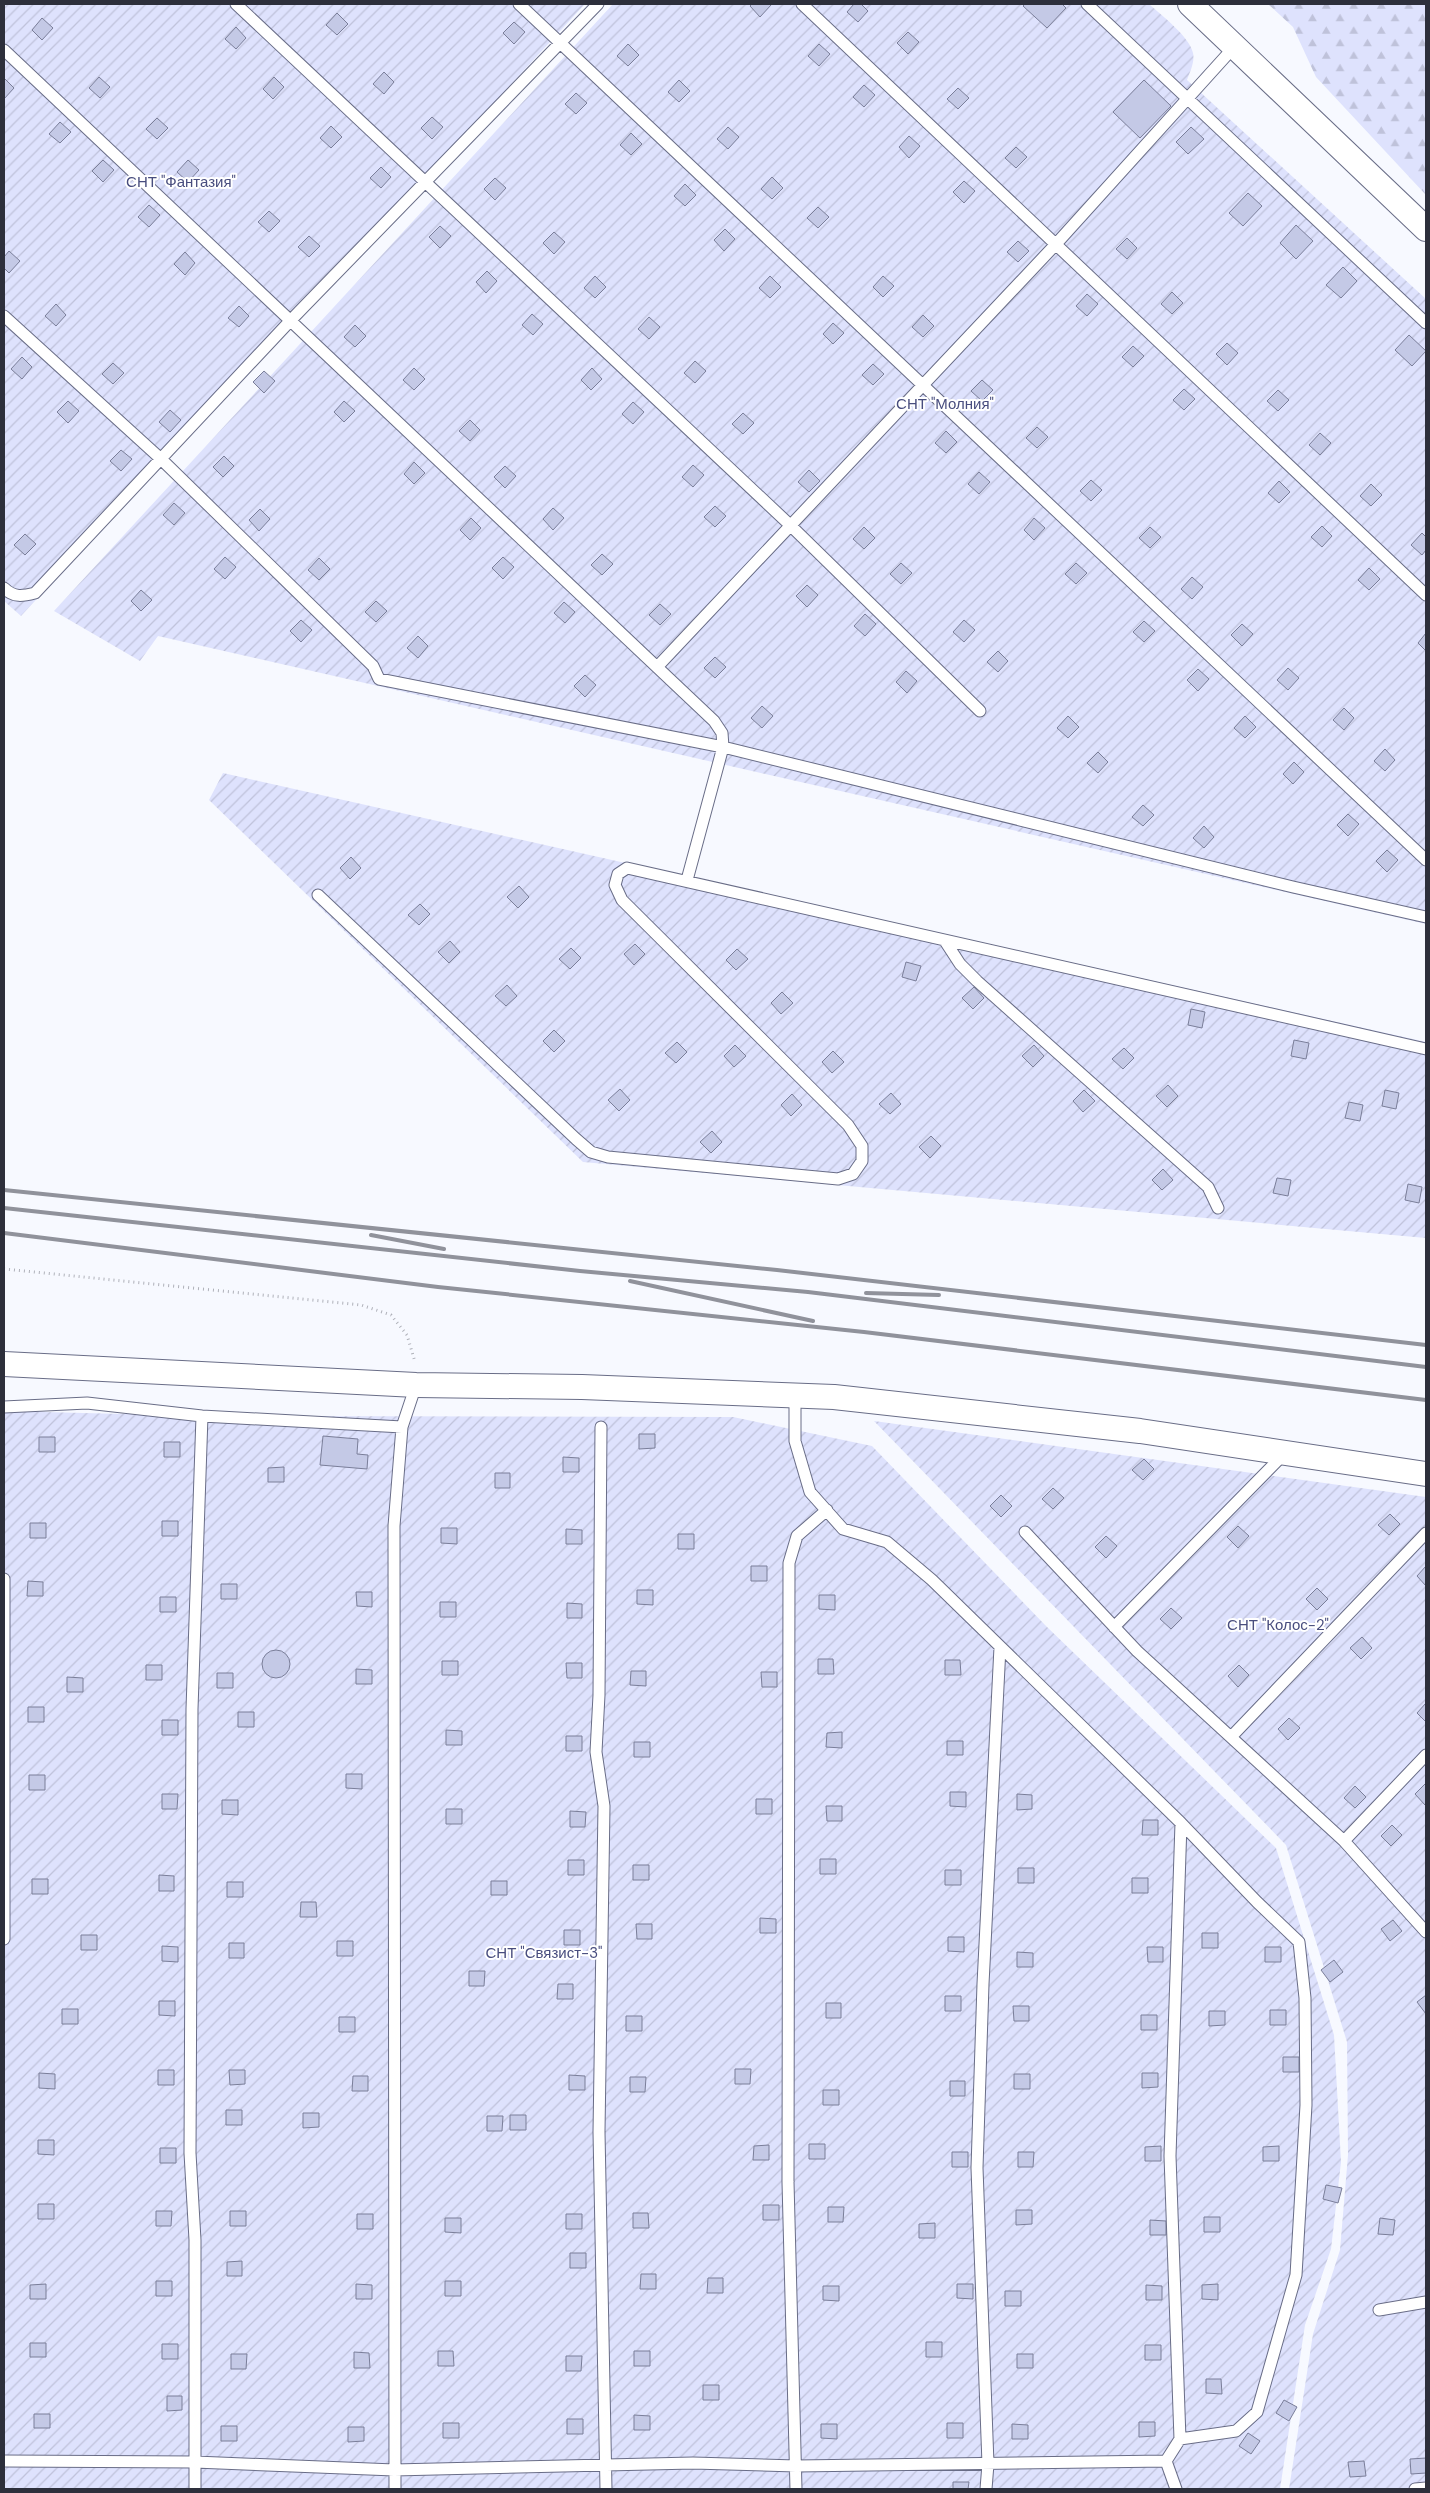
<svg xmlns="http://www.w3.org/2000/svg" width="1430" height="2493" viewBox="0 0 1430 2493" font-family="'DM Sans',sans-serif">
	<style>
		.forest { fill: url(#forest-firs) }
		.garden { fill: url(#garden-furrows) }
		.building { fill: #c4c9e6; stroke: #7a7e99 }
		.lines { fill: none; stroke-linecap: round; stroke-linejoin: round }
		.service-casing { stroke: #696d87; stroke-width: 13 }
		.minor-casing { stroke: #696d87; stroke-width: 26 }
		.path { stroke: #afb1b9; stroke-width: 3; stroke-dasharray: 1 4; stroke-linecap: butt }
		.service { stroke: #fff; stroke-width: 11 }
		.minor { stroke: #fff; stroke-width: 24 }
		.rail { stroke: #90929b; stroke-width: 4 }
		.labels { text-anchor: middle; stroke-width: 4; stroke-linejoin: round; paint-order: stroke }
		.park-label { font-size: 15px; fill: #484d7e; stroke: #fff }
	</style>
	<defs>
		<pattern id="forest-firs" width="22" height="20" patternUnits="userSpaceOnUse" patternTransform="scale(1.25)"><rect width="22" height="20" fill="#dee2fd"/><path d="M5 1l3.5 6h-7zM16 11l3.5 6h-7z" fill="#bfc2da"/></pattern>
		<pattern id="garden-furrows" width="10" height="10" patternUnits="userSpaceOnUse" patternTransform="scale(1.25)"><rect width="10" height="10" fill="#dee2fd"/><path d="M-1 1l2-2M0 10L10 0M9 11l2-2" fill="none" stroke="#bfc2da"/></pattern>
	</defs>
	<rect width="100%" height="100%" fill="#f7f9ff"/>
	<path class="forest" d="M1268,4H1426V195L1316,77L1293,27Z"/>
	<path class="garden" d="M4,4H585L21,616L4,601Z
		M613,4H1149C1161,15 1190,37 1193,53C1195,62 1190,72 1187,80L1426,299V924L158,636L140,661L54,611Z
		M223,773L1426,1042V1238L583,1162L209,800Z
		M4,1411L202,1416L733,1417L872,1446L1047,1627L1276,1848L1334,2035L1341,2162L1331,2249L1305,2325L1280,2489H4Z
		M874,1421L1426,1497V2489H1289L1313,2334L1340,2250L1348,2155L1347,2042L1286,1845Z"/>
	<path class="building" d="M752,4H770L771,5L760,17L750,6Z
		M854,4H861L868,11L858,22L847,12Z
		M1025,4H1062L1066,8L1047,28L1023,6Z
		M337,13L348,24L337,35L326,25Z
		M42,18L53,28L42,40L32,30Z
		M514,22L525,32L514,44L503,33Z
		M236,27L246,38L236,49L225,39Z
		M908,32L919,42L908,54L897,43Z
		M628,44L639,55L628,66L617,56Z
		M819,44L830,54L819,66L808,56Z
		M384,72L394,82L384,94L373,84Z
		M99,77L110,87L100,98L89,88Z
		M274,77L284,87L273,99L263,89Z
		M4,78L14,88L4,99Z
		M679,80L690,91L679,102L668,92Z
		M1144,80L1171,106L1140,138L1113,112Z
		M864,85L875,95L864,107L853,97Z
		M958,88L969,98L958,109L947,99Z
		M576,93L587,103L576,114L565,104Z
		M432,117L443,127L432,139L421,128Z
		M157,118L168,128L157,139L146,129Z
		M60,122L71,132L60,143L49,134Z
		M331,126L342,137L331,148L320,138Z
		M728,127L739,137L728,149L717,139Z
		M1191,127L1204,139L1188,154L1176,142Z
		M631,133L642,144L631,155L620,145Z
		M909,136L920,146L909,158L899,147Z
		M1016,147L1027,157L1016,168L1005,158Z
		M103,160L114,170L103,182L92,171Z
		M188,160L199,170L188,182L177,172Z
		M381,167L391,177L381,188L370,178Z
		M772,177L783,188L772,199L761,189Z
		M495,178L506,188L495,200L484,189Z
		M964,181L975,191L964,203L953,192Z
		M685,184L696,195L685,206L674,196Z
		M1248,193L1262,206L1243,226L1229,213Z
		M149,205L160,215L149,227L138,217Z
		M818,207L829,217L818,228L807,218Z
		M269,211L280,221L269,232L258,222Z
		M1296,225L1313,241L1296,259L1280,243Z
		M440,226L451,236L440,248L429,237Z
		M725,229L735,239L724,251L714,240Z
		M554,232L565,242L554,254L543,243Z
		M309,236L320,246L309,257L298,247Z
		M1127,238L1137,248L1127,259L1116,249Z
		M1018,241L1029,251L1018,262L1007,252Z
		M9,251L20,261L9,273L4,268V257Z
		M185,252L195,263L185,275L174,264Z
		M1343,267L1357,281L1341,298L1326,285Z
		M487,271L497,281L486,293L476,282Z
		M595,276L606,287L595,298L584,288Z
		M770,276L781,287L770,298L759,288Z
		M883,276L894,286L883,297L873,287Z
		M1172,292L1183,303L1172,314L1161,304Z
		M1087,294L1098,304L1087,316L1076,306Z
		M56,304L66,315L56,326L45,316Z
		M239,306L249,316L239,327L228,318Z
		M532,314L543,324L533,335L522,325Z
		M923,315L934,326L923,337L912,327Z
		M649,317L660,327L649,339L638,329Z
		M833,323L844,333L833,344L823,334Z
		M355,325L366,336L355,347L344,337Z
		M1409,335L1426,351L1412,366L1395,350Z
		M1227,343L1238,353L1227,365L1216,354Z
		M1133,346L1144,356L1133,367L1122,357Z
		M22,357L32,367L22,379L11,369Z
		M695,361L706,371L695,383L684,373Z
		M113,363L124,373L113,384L102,374Z
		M873,364L884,374L873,385L862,375Z
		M414,368L425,379L414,390L403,380Z
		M592,368L602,379L591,390L581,380Z
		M264,371L275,381L264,393L253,382Z
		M982,380L993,390L982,401L971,391Z
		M1184,389L1195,399L1184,410L1173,400Z
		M1278,390L1289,400L1278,411L1267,401Z
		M68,401L79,411L68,423L57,412Z
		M344,401L355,411L344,422L334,412Z
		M633,402L644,412L633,424L622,414Z
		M170,410L181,420L170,432L159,422Z
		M743,413L754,423L743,434L732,424Z
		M470,420L480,430L470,441L459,431Z
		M1037,427L1048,437L1037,448L1026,438Z
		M946,431L957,442L946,453L935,443Z
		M1320,433L1331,443L1320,455L1309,445Z
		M121,450L132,459L121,471L110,461Z
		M224,456L234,466L223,477L213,467Z
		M414,462L425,473L414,484L404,474Z
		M693,465L704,475L693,487L682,477Z
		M505,466L516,476L505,488L494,477Z
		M809,470L820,481L809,492L798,482Z
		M979,472L990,482L979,494L968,484Z
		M1091,480L1102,490L1091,501L1080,491Z
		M1279,481L1290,492L1279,503L1268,493Z
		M1371,484L1382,495L1371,506L1360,496Z
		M174,503L185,513L174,525L163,515Z
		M715,506L726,516L715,527L704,517Z
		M553,508L564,518L553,530L543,519Z
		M260,509L270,519L259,531L249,520Z
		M471,518L481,528L470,540L460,530Z
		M1034,518L1045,528L1034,540L1024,530Z
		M1322,526L1332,536L1322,547L1311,537Z
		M864,527L875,538L864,549L853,539Z
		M1150,527L1161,537L1150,548L1139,538Z
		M1422,533L1426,537V550L1422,555L1411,545Z
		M25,534L36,544L25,555L14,545Z
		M602,554L613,564L602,575L591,565Z
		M225,557L236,567L225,579L214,569Z
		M503,557L514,567L503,579L492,568Z
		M319,558L330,569L319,580L308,570Z
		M901,563L912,573L901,584L890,574Z
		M1076,563L1087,573L1076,584L1065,574Z
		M1369,568L1380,579L1369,590L1358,580Z
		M1192,577L1203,587L1192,599L1181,589Z
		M807,585L818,595L807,607L796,596Z
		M141,590L152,600L141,611L131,601Z
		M376,601L387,611L376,622L365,612Z
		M564,602L575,612L565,623L554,613Z
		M660,604L671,614L660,625L649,615Z
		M865,614L876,624L865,636L854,626Z
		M301,620L312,630L301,642L290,631Z
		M964,620L975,630L964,642L953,632Z
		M1144,621L1155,631L1144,642L1133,632Z
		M1242,624L1253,634L1242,646L1231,635Z
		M1426,633V651L1418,643Z
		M418,636L428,646L418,658L407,648Z
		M998,651L1008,661L998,672L987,662Z
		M715,657L726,667L715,678L704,668Z
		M1288,668L1299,678L1288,690L1277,680Z
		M1198,669L1209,679L1198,691L1187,680Z
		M906,671L917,681L907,693L896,682Z
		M585,675L596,685L585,697L574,686Z
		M762,706L773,716L762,728L751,718Z
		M1344,708L1354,718L1344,730L1333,720Z
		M1068,716L1079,727L1068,738L1057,728Z
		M1245,716L1256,727L1245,738L1234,728Z
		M1385,749L1395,760L1385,771L1374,761Z
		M1098,752L1108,762L1098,773L1087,763Z
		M1294,762L1304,772L1293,784L1283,774Z
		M1143,805L1154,815L1143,826L1132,817Z
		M1348,814L1359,824L1348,836L1337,825Z
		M1204,826L1214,837L1204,848L1193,838Z
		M1387,850L1398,860L1387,872L1376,861Z
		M351,857L361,868L350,879L340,868Z
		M519,886L529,897L518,908L507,897Z
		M420,904L430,914L419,925L408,915Z
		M450,941L460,952L449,963L438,952Z
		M635,944L645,954L634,965L624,954Z
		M571,948L581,958L570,969L559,959Z
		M737,949L748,959L736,970L726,960Z
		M906,962L921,966L916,981L902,977Z
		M507,985L517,996L506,1006L495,996Z
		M974,987L984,998L973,1009L962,998Z
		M782,992L793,1003L781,1014L771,1003Z
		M1191,1009L1205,1012L1202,1028L1188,1025Z
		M554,1030L565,1041L554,1052L543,1041Z
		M1294,1040L1309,1043L1306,1059L1291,1056Z
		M677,1042L687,1052L676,1063L665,1053Z
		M735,1045L746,1056L734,1067L724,1056Z
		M1034,1045L1044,1056L1033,1067L1022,1056Z
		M1124,1048L1134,1058L1123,1069L1112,1059Z
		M833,1051L844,1062L832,1073L822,1062Z
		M1168,1085L1178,1096L1167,1107L1156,1096Z
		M620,1089L630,1100L619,1111L608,1100Z
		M1084,1090L1095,1101L1083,1112L1073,1101Z
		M1385,1090L1399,1093L1396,1109L1382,1106Z
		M891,1093L901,1104L890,1114L879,1104Z
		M792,1094L802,1105L791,1116L781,1105Z
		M1349,1102L1363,1105L1360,1121L1345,1118Z
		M712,1131L722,1142L711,1153L700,1142Z
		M931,1136L941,1146L930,1158L919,1147Z
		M1163,1169L1173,1180L1162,1190L1152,1180Z
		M1277,1178L1291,1180L1288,1196L1273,1193Z
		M1408,1184L1422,1187L1419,1203L1405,1200Z
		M639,1434H655V1448L639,1449Z
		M323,1436L358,1439L357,1454L368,1455L367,1469L320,1465Z
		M39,1437H55V1452H39Z
		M164,1442H180V1457H164Z
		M563,1457L579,1458V1472H563Z
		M1144,1459L1154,1469L1143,1480L1132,1470Z
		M284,1467V1482H268V1468Z
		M495,1473H510V1488H495Z
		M1053,1488L1064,1498L1053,1509L1042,1499Z
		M1001,1495L1012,1506L1001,1517L990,1506Z
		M1390,1514L1400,1524L1389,1535L1378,1525Z
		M162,1521H178V1536H162Z
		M30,1523H46V1538H30Z
		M1238,1526L1249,1536L1238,1548L1227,1537Z
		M441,1528H457V1544L441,1543Z
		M566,1529L582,1530V1544H566Z
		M678,1534H694V1549H678Z
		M1106,1536L1117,1546L1106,1558L1095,1547Z
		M751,1566H767V1581H751Z
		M1426,1566V1586L1417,1576Z
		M28,1581L43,1582V1596H27Z
		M221,1584H237V1599H221Z
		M1317,1588L1328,1599L1317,1610L1306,1599Z
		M637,1590H653V1605L637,1604Z
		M356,1592H372V1607L357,1606Z
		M819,1595H835V1610L819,1609Z
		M160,1597H176V1612H160Z
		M440,1602H456V1617H440Z
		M567,1603L582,1604V1618H567Z
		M1171,1608L1182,1618L1171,1629L1160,1619Z
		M1362,1637L1372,1648L1361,1659L1350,1648Z
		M262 1664a14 14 0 1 1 28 0a14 14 0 1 1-28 0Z
		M818,1659H833L834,1674H818Z
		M945,1660H960L961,1675H945Z
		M442,1661H458V1675H442Z
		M566,1663H582V1678H567Z
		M146,1665H162V1680H146Z
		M1239,1665L1249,1675L1238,1687L1228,1676Z
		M356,1669L372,1670V1684H356Z
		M631,1671H646V1686L630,1685Z
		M761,1672H777V1687H762Z
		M217,1673H233V1688H217Z
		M67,1677L83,1678V1692H67Z
		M1426,1703V1722L1417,1713Z
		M28,1707H44V1722H28Z
		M238,1712H254V1727H238Z
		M1289,1718L1300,1728L1288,1740L1278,1729Z
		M162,1720H178V1735H162Z
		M446,1730L462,1731V1745H446Z
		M842,1732V1748L826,1747L827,1733Z
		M566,1736H582V1751H566Z
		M947,1741H963V1755H947Z
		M634,1742H650V1757H634Z
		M346,1774H362V1789L346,1788Z
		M29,1775H45V1790H29Z
		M1426,1783V1804L1425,1805L1415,1794Z
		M1355,1786L1366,1797L1355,1808L1344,1798Z
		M950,1792H966V1807L950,1806Z
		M162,1794H178L177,1809H162Z
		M1017,1794L1032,1795V1809L1017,1810Z
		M756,1799H772V1814H756Z
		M222,1800H238V1815L222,1814Z
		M826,1806H842V1821H827Z
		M446,1809H462V1824H446Z
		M570,1811L586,1812L585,1827H570Z
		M1143,1820H1158V1835H1142Z
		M1392,1825L1402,1835L1391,1846L1381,1836Z
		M820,1859H836V1874H820Z
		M568,1860H584V1875H568Z
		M633,1865H649V1880H633Z
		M1018,1868H1034V1883H1018Z
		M945,1870H961V1885H945Z
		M159,1875L174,1876V1891H159Z
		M1132,1878H1148V1893H1132Z
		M32,1879H48V1894H32Z
		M491,1881H507V1895H491Z
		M227,1882H243V1897H227Z
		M301,1902H316L317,1917H300Z
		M760,1918L776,1919V1933H760Z
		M1393,1920L1402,1931L1390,1941L1381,1929Z
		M636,1924H652V1939H637Z
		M564,1930H580V1945H564Z
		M1202,1933H1218V1948H1202Z
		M81,1935H97V1950H81Z
		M948,1937H964V1952L948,1951Z
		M337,1941H353V1956H337Z
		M229,1943H244V1958H229Z
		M162,1946L178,1947V1962L162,1961Z
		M1147,1947H1163V1962H1148Z
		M1265,1947H1281V1962H1265Z
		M1017,1952L1033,1953V1967H1017Z
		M1334,1960L1343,1972L1330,1982L1321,1970Z
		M469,1971H485L484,1986H469Z
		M558,1984H573V1999H557Z
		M1426,1995V2014L1417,2002Z
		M945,1996H961V2011H945Z
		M159,2001H175V2016L159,2015Z
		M826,2003H841V2018H826Z
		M1013,2006H1029V2021H1014Z
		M62,2009H78V2024H62Z
		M1270,2010H1286V2025H1270Z
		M1209,2011H1225V2025L1209,2026Z
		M1141,2015H1157V2030H1141Z
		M626,2016H642V2031H626Z
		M339,2017H355V2032H339Z
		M1283,2057H1299V2072H1283Z
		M735,2069H751L750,2084H735Z
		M158,2070H174V2085H158Z
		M229,2070H245V2084L230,2085Z
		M39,2073L55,2074V2089L39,2088Z
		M1142,2073H1158V2087L1142,2088Z
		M1014,2074H1030V2089H1014Z
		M569,2075L585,2076V2090H569Z
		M353,2076H368V2091H352Z
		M630,2077H646L645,2092H630Z
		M950,2081H965V2096H950Z
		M823,2090H839V2105H823Z
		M226,2110H242V2125H226Z
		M303,2113H319V2127L303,2128Z
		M510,2115H526V2130H510Z
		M487,2116H503L502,2131H487Z
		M38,2140H54V2155L38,2154Z
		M809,2144H825V2159H809Z
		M769,2145V2160H753L754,2146Z
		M1161,2146V2161H1145V2147Z
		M1279,2146V2161H1263V2147Z
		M160,2148H176V2163H160Z
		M952,2152H968V2167H952Z
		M1018,2152H1034L1033,2167H1018Z
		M1326,2185L1342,2188L1338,2203L1323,2199Z
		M38,2204H54V2219H38Z
		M763,2205H779V2220H763Z
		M828,2207H844L843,2222H828Z
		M1016,2210H1032V2224L1016,2225Z
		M156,2211H172L171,2226H156Z
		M230,2211H246V2226H230Z
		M633,2213H648L649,2228H633Z
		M357,2214H373V2229H357Z
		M566,2214H582V2229H566Z
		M1204,2217H1220V2232H1204Z
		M445,2218H461V2233L445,2232Z
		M1380,2218L1395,2220L1393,2235L1378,2234Z
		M1150,2220L1166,2221V2235H1150Z
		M935,2223V2238H919V2224Z
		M570,2253H586V2268H570Z
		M242,2261V2276H227V2262Z
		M641,2274H656V2289H640Z
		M708,2278H723V2293H707Z
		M156,2281H172V2296H156Z
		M445,2281H461V2296H445Z
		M46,2284V2299H30V2285Z
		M356,2284L372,2285V2299H356Z
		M957,2284H973V2299L957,2298Z
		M1218,2284V2300L1202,2299V2285Z
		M1146,2285L1162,2286V2300H1146Z
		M823,2286H839V2301L823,2300Z
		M1005,2291H1021V2306H1005Z
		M926,2342H942V2357H926Z
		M30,2343H46V2357H30Z
		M162,2344H178V2359H162Z
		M1145,2345H1161V2360H1145Z
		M438,2351H453L454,2366H438Z
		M634,2351H650V2366H634Z
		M354,2352L369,2353L370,2368H354Z
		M231,2354H247L246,2369H231Z
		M1017,2354H1033V2368H1017Z
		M566,2356H582L581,2371H566Z
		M1206,2379H1221L1222,2394L1206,2393Z
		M703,2385H719V2400H703Z
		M167,2396H182V2410L167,2411Z
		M1284,2400L1297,2407L1289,2421L1276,2413Z
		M34,2414H50V2428H34Z
		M634,2415L650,2416V2430H634Z
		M567,2419H583V2434H567Z
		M1139,2422H1155V2436L1139,2437Z
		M443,2423H459V2438H443Z
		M947,2423H963V2438H947Z
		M821,2424H837V2439L821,2438Z
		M1012,2424L1028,2425V2439H1012Z
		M221,2426H237V2441H221Z
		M348,2427H364V2441L348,2442Z
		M1248,2433L1260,2441L1251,2454L1239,2446Z
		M1426,2458V2473L1411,2474L1410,2459Z
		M1364,2461L1366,2476L1350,2477L1348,2462Z
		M953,2482H969L968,2489H953Z"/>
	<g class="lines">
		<defs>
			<path id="service" d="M236,4L790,525L980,711
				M519,4L1426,860
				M802,4L1426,595
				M1087,4L1426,323
				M4,50L714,721L722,733L723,747L687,880
				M4,316L161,459L373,666L379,679L723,747L1293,887L1426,917
				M4,588C14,598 23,596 35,593L291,320L598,4
				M658,666L1056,244L1235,46
				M318,895L576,1139L591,1152L608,1157L838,1179L853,1174L862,1161V1146L848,1125L622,900L615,885L618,874L627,868L1426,1049
				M945,941L960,964L977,981L1208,1187L1218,1208
				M4,1407L87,1403L202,1416L402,1427
				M601,1427L599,1695L596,1752L604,1806L599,2132L606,2489
				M1025,1532L1137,1651L1344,1841L1426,1932
				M4,1579V1939
				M1114,1627L1285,1453
				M1231,1737L1426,1533
				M1344,1841L1426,1755
				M1379,2310L1426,2302
				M1180,2439L1170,2156L1181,1823
				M4,2461L195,2462L394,2470L693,2463L796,2466L1166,2461L1180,2439L1236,2431L1257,2412L1296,2275L1306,2105L1305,1998L1299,1942L1257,1902L1181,1823L932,1580L887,1542L843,1529L810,1492L795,1441V1395
				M1166,2461L1176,2489
				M195,2489V2240L190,2153L192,1709L202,1416
				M395,2489L394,1526L402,1427L416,1385
				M796,2489L788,2182L789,1563L797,1536L827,1510
				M986,2489L988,2464L977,2168L983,1984L1000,1647
				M1415,2489L1426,2488"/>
			<path id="minor" d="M1190,4L1426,229
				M4,1364L416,1385L582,1387L834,1397L1140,1431L1426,1474"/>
		</defs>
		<use href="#service" class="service-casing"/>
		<use href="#minor" class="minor-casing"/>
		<path class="path" d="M4,1269L361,1305L391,1315L407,1335L415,1362"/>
		<use href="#service" class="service"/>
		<use href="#minor" class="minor"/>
		<path class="rail" d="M4,1190L777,1270L1426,1345
			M4,1208L580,1271L808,1292L1426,1367
			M4,1233L438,1287L864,1332L1426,1400
			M371,1235L444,1249
			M630,1281L813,1321
			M866,1293L939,1295"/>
	</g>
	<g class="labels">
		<g class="park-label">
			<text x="181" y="187">СНТ "Фантазия"</text>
			<text x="945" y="409">СНТ "Молния"</text>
			<text x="1278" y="1630">СНТ "Колос-2"</text>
			<text x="544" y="1958">СНТ "Связист-3"</text>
		</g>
	</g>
	<rect width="1430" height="2493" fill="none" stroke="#2d2f3b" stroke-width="10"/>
</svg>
